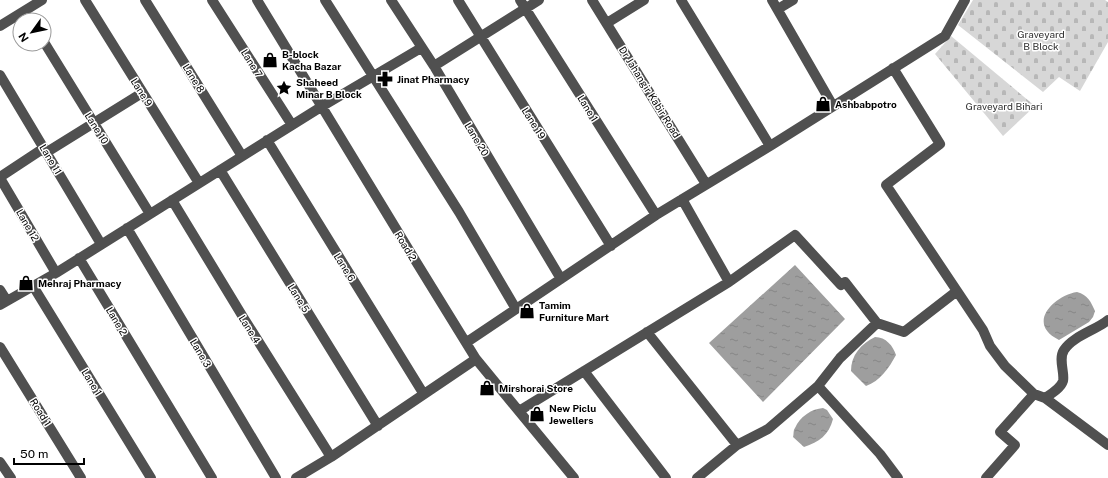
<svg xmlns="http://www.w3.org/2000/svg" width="1108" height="478" viewBox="0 0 1108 478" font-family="'Public Sans',sans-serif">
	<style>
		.cemetery { fill: url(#cemetery-stones) }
		.water { fill: url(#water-ripples) }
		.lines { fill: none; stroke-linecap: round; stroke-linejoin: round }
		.minor { stroke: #505050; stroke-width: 10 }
		.labels { text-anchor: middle; stroke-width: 3; stroke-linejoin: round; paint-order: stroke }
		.park-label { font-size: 10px; fill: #2e2e2e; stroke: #fff }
		.poi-label { font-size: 10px; font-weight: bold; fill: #000; stroke: #fff; text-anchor: start }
		.street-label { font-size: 10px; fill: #000; stroke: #fff }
	</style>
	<defs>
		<pattern id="cemetery-stones" width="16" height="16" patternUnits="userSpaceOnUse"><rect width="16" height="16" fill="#d7d7d7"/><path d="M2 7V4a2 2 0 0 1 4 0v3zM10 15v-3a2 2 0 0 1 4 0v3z" fill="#b7b7b7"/></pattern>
		<pattern id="water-ripples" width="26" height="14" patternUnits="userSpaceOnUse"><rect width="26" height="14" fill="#9e9e9e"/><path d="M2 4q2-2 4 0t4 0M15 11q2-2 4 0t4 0" fill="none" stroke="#868686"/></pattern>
	</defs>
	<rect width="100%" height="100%" fill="#fff"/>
	<path class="cemetery" d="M973,0H1105L1108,2V42L1080,91L1059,77L1043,92L958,25Z
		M951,36L1035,106L1003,136L935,54Z"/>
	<path class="water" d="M795,265L845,319L763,402L709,343Z
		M1077,292C1088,295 1091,302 1095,311L1093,317L1089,322L1059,340C1026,324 1053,296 1077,292Z
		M875,337C886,337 893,346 896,355C889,368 880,381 866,386L851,371C851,355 861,344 875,337Z
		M823,408L827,410L833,419C829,435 819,442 804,447L793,437C794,435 793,430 795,428C800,416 812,409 823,408Z"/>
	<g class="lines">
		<path class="minor" d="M85,0L199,183
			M145,0L242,156
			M212,0L292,125
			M257,0L415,260L476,359L574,478
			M325,0L459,212L516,309
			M391,0L434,66L561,279
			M458,0L611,246
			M520,0L656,215
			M592,0L706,184
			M772,0L833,106
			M778,9L793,0
			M607,23L644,0
			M0,26L42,0
			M44,42L150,214
			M434,66L539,0
			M893,68L940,144L886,185L957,291
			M0,75L101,244
			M267,140L423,393
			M770,146L945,36L965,0
			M47,152L142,93
			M220,170L378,426
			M0,177L44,148
			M0,178L56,273
			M172,200L243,317L331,457
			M127,228L276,478
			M79,258L212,478
			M729,282L795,235L841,285L845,282L877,323
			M33,286L151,478
			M0,290L7,301
			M0,305L56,273L321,107L421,48
			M1108,320C1096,330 1073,336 1064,350C1058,359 1065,373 1063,381C1061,388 1051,394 1045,398L1108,445
			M647,332L737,445
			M467,342L656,215L770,146L681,0
			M0,347L81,478
			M584,371L666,478
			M818,386L840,358L877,323L904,332L957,291L983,330L990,346L1005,366L1034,394L1045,398
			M519,411L729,282L682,199
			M0,462L11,478
			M296,478L331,457L476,359
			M697,478L737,445L768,429L818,386L880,454L898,478
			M986,478L1015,445L1000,432L1034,394"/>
	</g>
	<defs>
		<symbol id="shop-bare" viewBox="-9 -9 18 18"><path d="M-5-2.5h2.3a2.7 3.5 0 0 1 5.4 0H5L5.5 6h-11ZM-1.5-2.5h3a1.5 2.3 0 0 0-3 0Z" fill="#000" stroke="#fff" stroke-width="2.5" paint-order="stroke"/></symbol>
		<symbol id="pharmacy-bare" viewBox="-9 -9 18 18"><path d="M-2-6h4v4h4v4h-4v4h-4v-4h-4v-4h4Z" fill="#000" stroke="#fff" stroke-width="2.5" paint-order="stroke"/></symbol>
		<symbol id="sight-bare" viewBox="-9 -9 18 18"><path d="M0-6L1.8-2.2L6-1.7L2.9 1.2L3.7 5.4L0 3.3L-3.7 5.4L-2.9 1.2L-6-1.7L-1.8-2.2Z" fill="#000" stroke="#fff" stroke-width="2.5" paint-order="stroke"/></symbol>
	</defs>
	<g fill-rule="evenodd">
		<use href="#shop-bare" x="259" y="49" width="22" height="22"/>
		<use href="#pharmacy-bare" x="374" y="68" width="22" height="22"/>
		<use href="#sight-bare" x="273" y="77" width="22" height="22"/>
		<use href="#shop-bare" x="812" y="93" width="22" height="22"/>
		<use href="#shop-bare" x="15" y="272" width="22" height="22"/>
		<use href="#shop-bare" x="516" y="300" width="22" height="22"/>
		<use href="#shop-bare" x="476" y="377" width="22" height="22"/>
		<use href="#shop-bare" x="526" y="403" width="22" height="22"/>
	</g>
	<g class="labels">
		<g class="park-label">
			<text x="1041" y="38">Graveyard<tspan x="1041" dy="12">B Block</tspan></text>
			<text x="1004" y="110">Graveyard Bihari</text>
		</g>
		<g class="poi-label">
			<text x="282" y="58">B-block<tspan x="282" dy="12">Kacha Bazar</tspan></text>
			<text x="397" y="83">Jinat Pharmacy</text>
			<text x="296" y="86">Shaheed<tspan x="296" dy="12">Minar B Block</tspan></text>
			<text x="835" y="108">Ashbabpotro</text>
			<text x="38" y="287">Mehraj Pharmacy</text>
			<text x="539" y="309">Tamim<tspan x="539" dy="12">Furniture Mart</tspan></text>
			<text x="499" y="392">Mirshorai Store</text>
			<text x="549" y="412">New Piclu<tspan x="549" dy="12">Jewellers</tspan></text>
		</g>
		<g class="street-label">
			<text transform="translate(252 63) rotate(58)" y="4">Lane 7</text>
			<text transform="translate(194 78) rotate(58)" y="4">Lane 8</text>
			<text transform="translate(142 92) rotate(58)" y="4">Lane 9</text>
			<text transform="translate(650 92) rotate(58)" y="4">Dr Jahangir Kabir Road</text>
			<text transform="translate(588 108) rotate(58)" y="4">Lane 1</text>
			<text transform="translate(534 123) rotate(58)" y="4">Lane 19</text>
			<text transform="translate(97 128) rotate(58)" y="4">Lane 10</text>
			<text transform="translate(477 139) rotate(59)" y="4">Lane 20</text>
			<text transform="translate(51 159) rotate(59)" y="4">Lane 11</text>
			<text transform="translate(28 225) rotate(60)" y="4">Lane 12</text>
			<text transform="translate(406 246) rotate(59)" y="4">Road 2</text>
			<text transform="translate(345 267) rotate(58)" y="4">Lane 6</text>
			<text transform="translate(299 298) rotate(58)" y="4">Lane 5</text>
			<text transform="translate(117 321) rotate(59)" y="4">Lane 2</text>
			<text transform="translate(250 329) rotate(58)" y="4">Lane 4</text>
			<text transform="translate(201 353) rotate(59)" y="4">Lane 3</text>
			<text transform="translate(92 382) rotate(58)" y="4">Lane 1</text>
			<text transform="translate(41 412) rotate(58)" y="4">Road 1</text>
		</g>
	</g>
	<g transform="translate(32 32) rotate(237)"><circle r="19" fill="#ffffff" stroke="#999999"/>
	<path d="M0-3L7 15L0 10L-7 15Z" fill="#000000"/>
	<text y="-6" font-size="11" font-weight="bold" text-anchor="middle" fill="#000000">N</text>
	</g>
	<path d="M14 458v6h70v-6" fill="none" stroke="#000000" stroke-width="2"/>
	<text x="20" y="458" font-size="12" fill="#000000" stroke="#ffffff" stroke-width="3" paint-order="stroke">50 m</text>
</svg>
